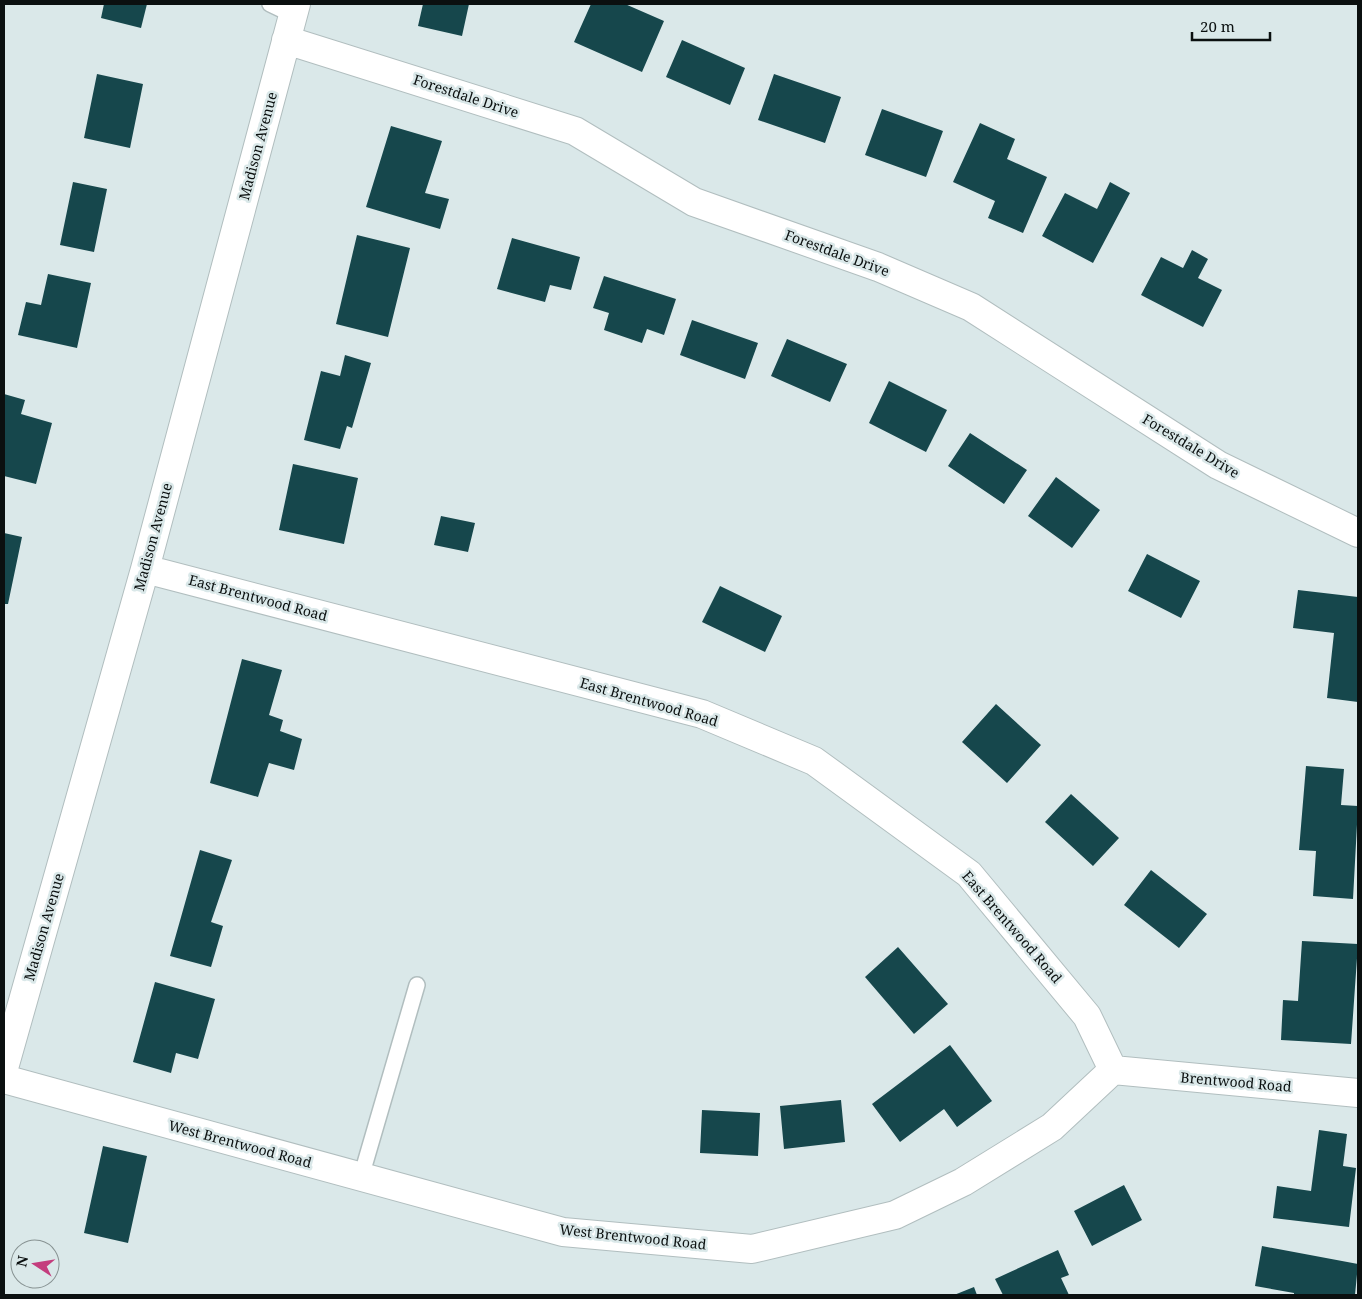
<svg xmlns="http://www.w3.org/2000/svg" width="1362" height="1299" viewBox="0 0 1362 1299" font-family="'Noto Serif',serif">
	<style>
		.building { fill: #16474c }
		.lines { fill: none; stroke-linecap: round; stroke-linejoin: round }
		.service-casing { stroke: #b1bebf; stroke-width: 18 }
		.minor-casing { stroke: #b1bebf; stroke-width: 30 }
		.service { stroke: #fff; stroke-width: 15 }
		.minor { stroke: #fff; stroke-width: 28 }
		.labels { text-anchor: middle; stroke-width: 5; stroke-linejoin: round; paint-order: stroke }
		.street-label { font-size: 14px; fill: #0b1010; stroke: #dae8e9 }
	</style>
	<rect width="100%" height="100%" fill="#dae8e9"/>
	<path class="building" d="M104,4H147L141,28L101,18Z
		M423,4H469L462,36L418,26Z
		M591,4H625L664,21L642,72L574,42Z
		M682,40L745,68L730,105L666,77Z
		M97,74L143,84L130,148L84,138Z
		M774,74L841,97L825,143L758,120Z
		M882,109L943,131L926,177L865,155Z
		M980,123L1015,139L1007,159L1047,177L1023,233L988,218L995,201L953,182Z
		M391,126L442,141L425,193L449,199L440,229L366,207Z
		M73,182L107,189L94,252L60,245Z
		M1110,182L1130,193L1093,263L1042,236L1065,193L1097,209Z
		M357,235L410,248L388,337L336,324Z
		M512,238L580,257L571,290L550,285L545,302L497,289Z
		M1192,250L1208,259L1198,278L1222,290L1203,327L1141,295L1161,257L1183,268Z
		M48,274L91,283L77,348L18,335L26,302L41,305Z
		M604,276L676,299L664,335L647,329L642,343L604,330L609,313L593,308Z
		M692,320L758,343L745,379L680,355Z
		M787,339L847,364L830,402L771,376Z
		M345,355L371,363L352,428L347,426L340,449L304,440L321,371L340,376Z
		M889,381L947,410L926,452L869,423Z
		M4,394L25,400L21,414L52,423L36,484L4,476Z
		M970,433L1027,470L1004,504L948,466Z
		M293,464L358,478L344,544L279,530Z
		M1056,477L1100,510L1072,548L1028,516Z
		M441,516L475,523L468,552L434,545Z
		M4,533L22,537L8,604H4Z
		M1147,554L1200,581L1181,618L1128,591Z
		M720,586L782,616L765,652L702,622Z
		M1298,590L1358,597V702L1327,698L1334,633L1293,628Z
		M242,659L282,670L269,715L283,720L280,731L302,739L294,770L269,763L258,797L210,783Z
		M996,704L1041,745L1007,783L962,742Z
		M1306,766L1344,769L1341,805L1358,806L1353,899L1313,896L1316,851L1299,850Z
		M1071,794L1119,838L1093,866L1045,822Z
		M200,850L232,860L211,922L223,926L211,967L170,956Z
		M1151,870L1207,914L1179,948L1124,905Z
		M1302,941L1358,944L1351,1044L1281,1040L1283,1000L1298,1001Z
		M898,947L948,1004L914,1034L865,977Z
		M155,982L215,999L198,1059L176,1053L171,1073L133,1062Z
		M950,1045L992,1101L957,1127L944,1109L900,1142L872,1104Z
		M841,1100L845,1142L784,1149L780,1106Z
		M702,1110L760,1113L758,1156L700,1153Z
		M1319,1130L1347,1134L1343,1166L1356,1168L1349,1227L1273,1218L1277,1186L1311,1191Z
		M103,1146L147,1156L128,1243L84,1233Z
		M1124,1185L1142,1220L1092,1246L1074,1211Z
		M1262,1246L1358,1264L1355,1295H1294V1293L1255,1286Z
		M1058,1250L1069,1275L1061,1278L1069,1295H1003L995,1279Z
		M974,1287L977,1295H954Z"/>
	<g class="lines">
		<defs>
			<path id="service" d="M270,4L293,15
				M361,1177L417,985"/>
			<path id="minor" d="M286,40L575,131L694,202L878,267L971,307L1218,465L1358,533
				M145,569L702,714L814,761L969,874L1087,1016L1113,1070
				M4,1068L145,569L296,4
				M1113,1070L1358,1093
				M4,1079L563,1232L752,1249L895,1215L963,1182L1052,1127L1113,1070"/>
		</defs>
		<use href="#service" class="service-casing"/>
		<use href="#minor" class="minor-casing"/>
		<use href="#service" class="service"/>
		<use href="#minor" class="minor"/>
	</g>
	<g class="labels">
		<g class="street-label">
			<text transform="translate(466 96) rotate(18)" y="5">Forestdale Drive</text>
			<text transform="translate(258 146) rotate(-75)" y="5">Madison Avenue</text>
			<text transform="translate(837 253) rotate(20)" y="5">Forestdale Drive</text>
			<text transform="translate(1191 446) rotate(31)" y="5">Forestdale Drive</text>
			<text transform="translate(153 537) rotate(-75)" y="5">Madison Avenue</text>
			<text transform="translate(258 598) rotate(15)" y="5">East Brentwood Road</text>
			<text transform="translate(649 702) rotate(16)" y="5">East Brentwood Road</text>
			<text transform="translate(44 927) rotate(-74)" y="5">Madison Avenue</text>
			<text transform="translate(1012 927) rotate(49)" y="5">East Brentwood Road</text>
			<text transform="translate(1236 1082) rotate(5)" y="5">Brentwood Road</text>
			<text transform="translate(240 1144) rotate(15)" y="5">West Brentwood Road</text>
			<text transform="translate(633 1237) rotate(6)" y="5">West Brentwood Road</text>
		</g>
	</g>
	<rect width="1362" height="1299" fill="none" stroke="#0b1010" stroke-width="10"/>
	<g transform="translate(35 1264) rotate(282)"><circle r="24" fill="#dae8e9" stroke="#879292"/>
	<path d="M0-4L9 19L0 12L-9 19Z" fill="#c43d7d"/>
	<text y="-8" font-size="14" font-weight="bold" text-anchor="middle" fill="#0b1010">N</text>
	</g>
	<path d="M1192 32v8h78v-8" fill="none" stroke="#0b1010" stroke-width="2.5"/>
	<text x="1200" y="32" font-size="15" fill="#0b1010" stroke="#dae8e9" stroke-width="4" paint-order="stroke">20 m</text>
</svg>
